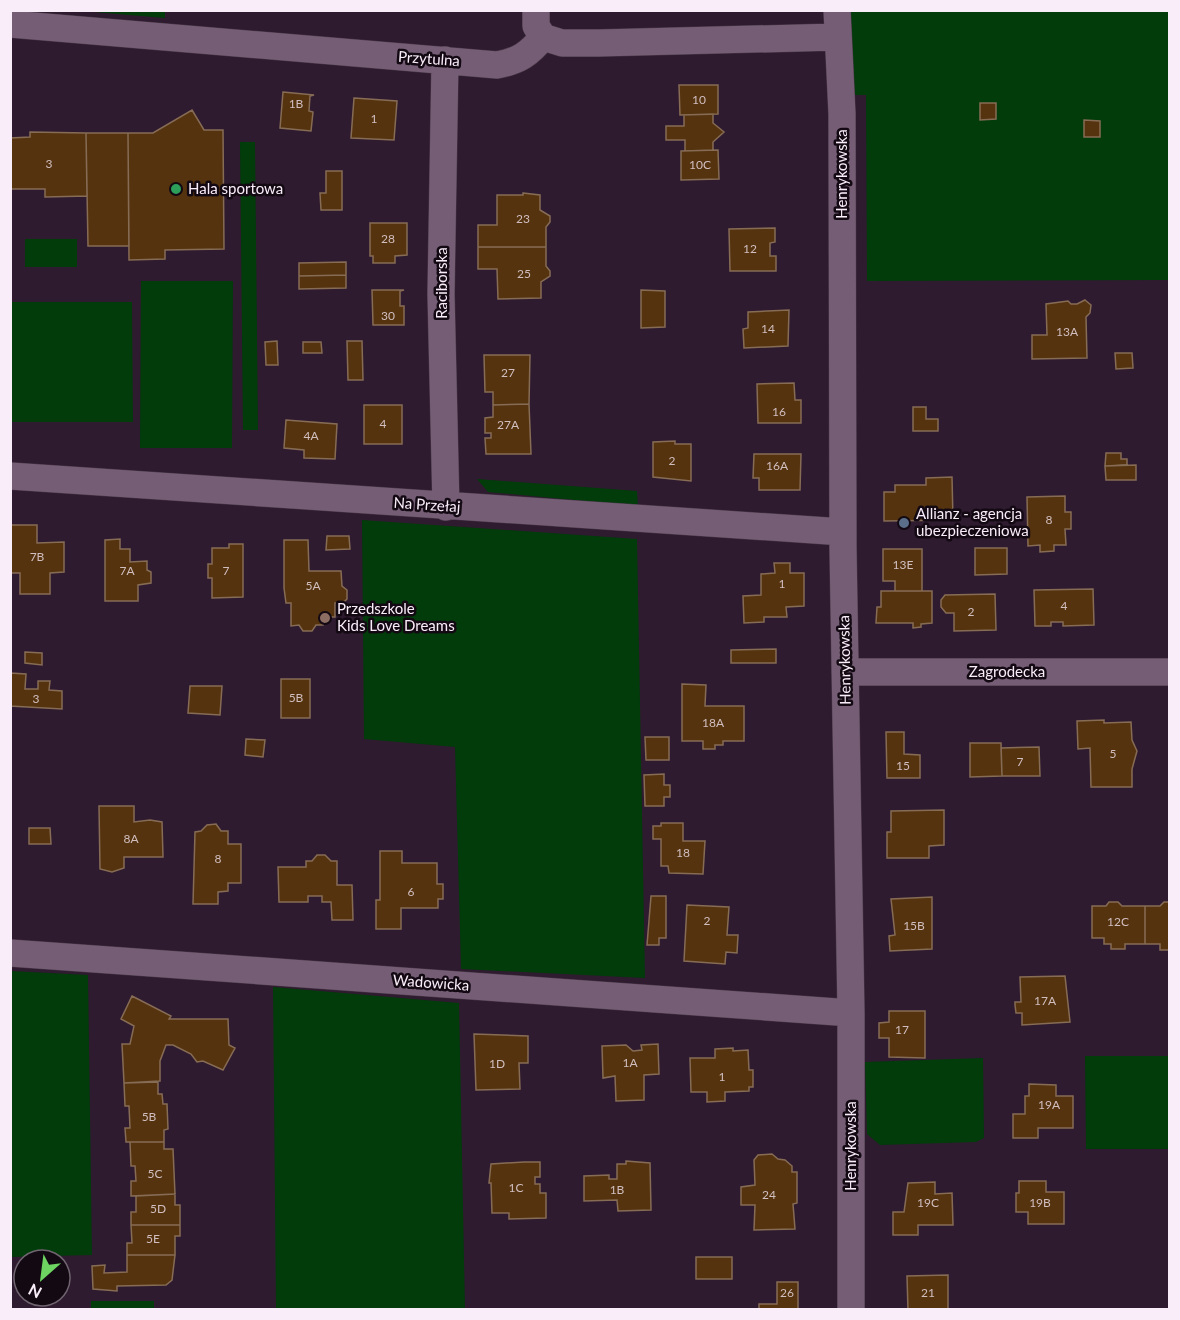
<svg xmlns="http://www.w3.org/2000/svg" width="1180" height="1320" viewBox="0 0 1180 1320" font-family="Lato,sans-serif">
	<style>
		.green { fill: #013c0a }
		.building { fill: #55330f; stroke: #866c55; stroke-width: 1.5 }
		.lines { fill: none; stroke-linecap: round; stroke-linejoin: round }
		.minor-casing { stroke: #483849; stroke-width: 28 }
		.minor { stroke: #755e75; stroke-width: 27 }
		.leisure-dot { fill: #2e9e5b; stroke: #120912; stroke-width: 2 }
		.service-dot { fill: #5c6f8a; stroke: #120912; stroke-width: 2 }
		.education-dot { fill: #8d6e63; stroke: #120912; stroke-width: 2 }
		.labels { text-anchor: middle; stroke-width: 5; stroke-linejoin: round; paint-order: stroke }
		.number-label { font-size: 12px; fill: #d1bebf }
		.street-label { font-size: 15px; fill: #faedfa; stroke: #120912 }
		.poi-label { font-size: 15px; fill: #faedfa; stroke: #120912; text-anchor: start }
	</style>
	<rect width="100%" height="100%" fill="#2f1b2f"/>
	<path class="green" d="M82,11H165V18Z
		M850,11H1169V280L867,281L866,95H850Z
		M240,142H255L258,430H243Z
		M25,239H77V267H25Z
		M141,281H233L232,448H140Z
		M11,302H132L133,422H11Z
		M477,479L637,491L638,506L488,492Z
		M362,520L637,539L645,978L461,969L455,747L364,739Z
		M11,971L88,975L92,1255L11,1257Z
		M273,987L459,1003L465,1309H276Z
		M1085,1056H1169V1149H1086Z
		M983,1058L984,1138L976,1142L880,1145L867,1134L865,1062Z
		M91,1301H154V1309H91Z"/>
	<path class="building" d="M679,85H718V114L680,115Z
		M283,92L314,95L310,96L309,111L313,112L311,131L280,128Z
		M354,98L397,101L394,140L351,138Z
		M980,103H996V119L980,120Z
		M192,110L204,130H223L224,249L165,250V259L129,260L128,133H153Z
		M713,114V123L724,132L713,142V150L685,151V140H666V126H684V115Z
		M1084,120L1100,121V137H1084Z
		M30,132L86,133L87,196L45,197V189H10V138L30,137Z
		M86,133H128L129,246H88Z
		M718,150L719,179L681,180V151Z
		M326,171H342V210H321L320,193H326Z
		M523,193L540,195V210L550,216V222L546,227V247H478V225H497V195H523Z
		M370,223H407V255L395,256V263H373V256H370Z
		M775,228V242L770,243V256H776V271H730L729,229Z
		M478,247H546V266L550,271V276L541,282V298L498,299L497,269H478Z
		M346,262V275L299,276V263Z
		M346,275V288L299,289V276Z
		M372,290H404L400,291V306H404V325H373Z
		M641,290L665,291V327L641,328Z
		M1085,300L1091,305L1090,313L1086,317L1087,358L1032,359V335H1047L1046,304L1068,301L1071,304H1077Z
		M789,310L788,346L744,348L743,329L748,328V312Z
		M277,341L278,365H266L265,342Z
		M347,341H362L363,380H348Z
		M303,342H321L322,353H303Z
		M1115,353H1132L1133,368L1116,369Z
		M484,355H530L529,404L493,405V392H485Z
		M794,383L795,400H801V423H758L757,384Z
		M529,404L531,454H486L485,438H491V433H485V418L493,417V405Z
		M364,405H402V444H364Z
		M913,407H926V419H938V431H913Z
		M286,420L337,424L335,459L304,458V450L284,448Z
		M675,441V444H691V481L653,477V442Z
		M1106,453H1121V459H1127V465L1105,466Z
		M754,454H801L800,490H759V478H753Z
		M1136,465V480H1106L1105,466Z
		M952,477L953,520L884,521V492H895V485H926V478Z
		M1065,496V512H1071V529H1065L1066,545H1054V551L1040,552V545L1028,546L1027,497Z
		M11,525H37V543L64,542V572L50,573V594H20V573H11Z
		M327,536H349L350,549L326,550Z
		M120,539V549H130V562L147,561V570L151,572V583L138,585V601H105V540Z
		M284,540H308L309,571H341L342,586L347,590V599L343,603H335V617H323V625H316L312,631H303L299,625L291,626V603H286L284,588Z
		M229,544H243V597L212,598V578H208V564H212V548H229Z
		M975,548H1007V574L975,575Z
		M883,549H922V591H895V581H883Z
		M774,563H790V573H804V606L786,607L787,617H764V622L744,623L743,596L761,595V574L775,573Z
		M1093,589L1094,625L1063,626V622H1051V626H1035L1034,590Z
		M881,591H932V623L921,624V627L913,628V623H876L877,607H881Z
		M995,594L996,630L954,631V613H946L941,607V600L945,595Z
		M776,649V663H731V650Z
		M25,652L42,653V665L25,663Z
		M10,673L26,674L25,689H38V681H50L49,690L62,691V709L10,706Z
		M281,679H310V718H281Z
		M682,684L706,685L705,706H744V741H723V745H715V749H703V741H682Z
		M190,686H222L220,715L188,713Z
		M1104,720V723L1131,722L1132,740L1137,751L1132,769V787H1091L1090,748L1078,749L1077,721Z
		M886,732H904V754L920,755V778H887Z
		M645,737H669V760H646Z
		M246,739L265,740L263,757L245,755Z
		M970,743H1001L1002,776L970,777Z
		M1039,747L1040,776H1002L1001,748Z
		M664,774V785H670V797H664V806H645L644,775Z
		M99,806H134V822L150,820L162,822L163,857H124V868L112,872L100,869Z
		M944,810V845L929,846V858H887V832H891V811Z
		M661,823H683V841H705L703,874L669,873L668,866H661V839H653V826H661Z
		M216,824L221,831H228V844H241V883H228V891L218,892V904H193L195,832L201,831L207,825Z
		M29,828H50L51,844H29Z
		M380,851H402V863H437V884H443V899H438V908H401V929H376V900H380Z
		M317,855H325L331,861H337V885H352L353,920H332L331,902H322V896H308V902H279L278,867H306V861H312Z
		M651,896H666V938H659V945H647Z
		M932,897V949L890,951L889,936L895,935L891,899Z
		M1109,902H1118L1122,906H1145V944H1125V949H1111V944H1104V938H1092V906H1106Z
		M1164,902H1170V950H1160V944H1145V906H1160Z
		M687,905L729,907L727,935H738L737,953L726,952L725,964L684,961Z
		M1065,976L1070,1022L1022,1025V1013H1016L1015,1005V1002H1021L1020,977Z
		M132,996L171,1016L169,1019H228L229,1045L235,1048L223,1070L203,1061L197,1062L191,1054L173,1045H166L160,1061V1081L124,1083L122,1044H130L134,1026L121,1019Z
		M889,1011H925V1058L889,1057V1038H879V1023L889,1022Z
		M474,1034L528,1036V1063H519L520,1089L476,1090Z
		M658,1044L659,1074L644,1075V1100L616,1101L615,1076L603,1078L602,1046L626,1045L633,1051L642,1050L641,1045Z
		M733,1048V1051L748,1050L749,1070H753V1087H749V1091L725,1092V1101L707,1102V1092H691L690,1058H715V1049Z
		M158,1082V1094H162L163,1104H167L168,1129L164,1130V1142H126L125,1128H130L129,1106H125L124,1083Z
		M1029,1084L1056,1085V1096H1073V1128H1038V1138H1013V1114H1025V1096H1029Z
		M130,1142H164V1149H173L175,1194L131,1196V1181H136L135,1166H131Z
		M772,1154L778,1159L785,1160L792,1166V1172H797V1203L793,1204L795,1229L754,1230L755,1205H741V1187L755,1185L754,1160L758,1155Z
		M626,1161L650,1163L651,1210L618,1211L617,1200L584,1201V1176L609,1175V1179H617V1164H626Z
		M524,1162H540V1177H535V1184H540V1193H546V1218L509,1219V1213H492L491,1183H489L491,1164Z
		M1019,1181H1046V1192H1064V1224H1028V1212H1016V1193H1019Z
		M935,1182V1194L952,1193L953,1225H918V1235H893V1212H904L908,1183Z
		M175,1194V1205H180V1225H131V1212H136V1196Z
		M131,1225H180V1236H175V1255H127V1243H132Z
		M127,1255H175L172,1280L166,1285L117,1286V1291L93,1289L92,1266L105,1265L104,1273L127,1272Z
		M696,1257H732V1279H696Z
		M948,1275V1310H908L907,1276Z
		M777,1282H798V1310H759V1304H777Z"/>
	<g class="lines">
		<defs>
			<path id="minor" d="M536,10V26L543,37
				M837,10L842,114L843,548L851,1013V1310
				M10,24L497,65C519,61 529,54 543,37
				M543,37L562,43H599L837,37
				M445,60L441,294L446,507
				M10,476L843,532
				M845,672H1170
				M10,953L851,1013"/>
		</defs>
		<use href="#minor" class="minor-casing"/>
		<use href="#minor" class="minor"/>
	</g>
	<circle class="leisure-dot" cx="176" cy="189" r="6"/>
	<circle class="service-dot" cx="904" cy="523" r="6"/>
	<circle class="education-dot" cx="325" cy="618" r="6"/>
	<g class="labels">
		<g class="number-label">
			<text x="699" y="104">10</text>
			<text x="296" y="108">1B</text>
			<text x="374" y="123">1</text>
			<text x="49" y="168">3</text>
			<text x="700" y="169">10C</text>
			<text x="523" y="223">23</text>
			<text x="388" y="243">28</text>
			<text x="750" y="253">12</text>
			<text x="524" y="278">25</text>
			<text x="388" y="320">30</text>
			<text x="768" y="333">14</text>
			<text x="1067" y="336">13A</text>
			<text x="508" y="377">27</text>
			<text x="779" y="416">16</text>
			<text x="383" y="428">4</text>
			<text x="508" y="429">27A</text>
			<text x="311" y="440">4A</text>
			<text x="672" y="465">2</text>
			<text x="777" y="470">16A</text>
			<text x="1049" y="524">8</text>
			<text x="37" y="561">7B</text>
			<text x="903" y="569">13E</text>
			<text x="127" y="575">7A</text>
			<text x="226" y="575">7</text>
			<text x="782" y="588">1</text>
			<text x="313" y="590">5A</text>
			<text x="1064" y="610">4</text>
			<text x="971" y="616">2</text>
			<text x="296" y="702">5B</text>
			<text x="36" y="703">3</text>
			<text x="713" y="727">18A</text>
			<text x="1113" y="758">5</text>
			<text x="1020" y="766">7</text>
			<text x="903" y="770">15</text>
			<text x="131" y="843">8A</text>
			<text x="683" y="857">18</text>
			<text x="218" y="863">8</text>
			<text x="411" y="896">6</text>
			<text x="707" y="925">2</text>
			<text x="1118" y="926">12C</text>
			<text x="914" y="930">15B</text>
			<text x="1045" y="1005">17A</text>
			<text x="902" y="1034">17</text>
			<text x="630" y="1067">1A</text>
			<text x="497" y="1068">1D</text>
			<text x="722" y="1081">1</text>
			<text x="1049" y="1109">19A</text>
			<text x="149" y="1121">5B</text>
			<text x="155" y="1178">5C</text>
			<text x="516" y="1192">1C</text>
			<text x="617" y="1194">1B</text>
			<text x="769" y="1199">24</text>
			<text x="928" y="1207">19C</text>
			<text x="1040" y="1207">19B</text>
			<text x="158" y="1213">5D</text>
			<text x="153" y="1243">5E</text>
			<text x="787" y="1297">26</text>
			<text x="928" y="1297">21</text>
		</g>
		<g class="street-label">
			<text transform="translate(429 59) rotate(4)" y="5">Przytulna</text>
			<text transform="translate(842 174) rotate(-90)" y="5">Henrykowska</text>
			<text transform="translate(442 283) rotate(-90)" y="5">Raciborska</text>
			<text transform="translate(427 505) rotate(4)" y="5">Na Przełaj</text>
			<text transform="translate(845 660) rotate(-91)" y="5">Henrykowska</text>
			<text x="1007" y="677">Zagrodecka</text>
			<text transform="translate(431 983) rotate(4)" y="5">Wadowicka</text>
			<text transform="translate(851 1146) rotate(-90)" y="5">Henrykowska</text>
		</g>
		<g class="poi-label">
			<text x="188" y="194">Hala sportowa</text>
			<text x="916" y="519">Allianz - agencja<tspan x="916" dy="17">ubezpieczeniowa</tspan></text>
			<text x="337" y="614">Przedszkole<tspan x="337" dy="17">Kids Love Dreams</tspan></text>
		</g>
	</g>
	<rect width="1180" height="1320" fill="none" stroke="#faedfa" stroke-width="24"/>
	<g transform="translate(42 1278) rotate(208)"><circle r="28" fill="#120912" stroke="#6f646f" stroke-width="1.5"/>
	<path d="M0-4.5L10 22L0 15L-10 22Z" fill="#6dd361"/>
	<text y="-9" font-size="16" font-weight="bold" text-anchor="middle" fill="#faedfa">N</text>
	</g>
</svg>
